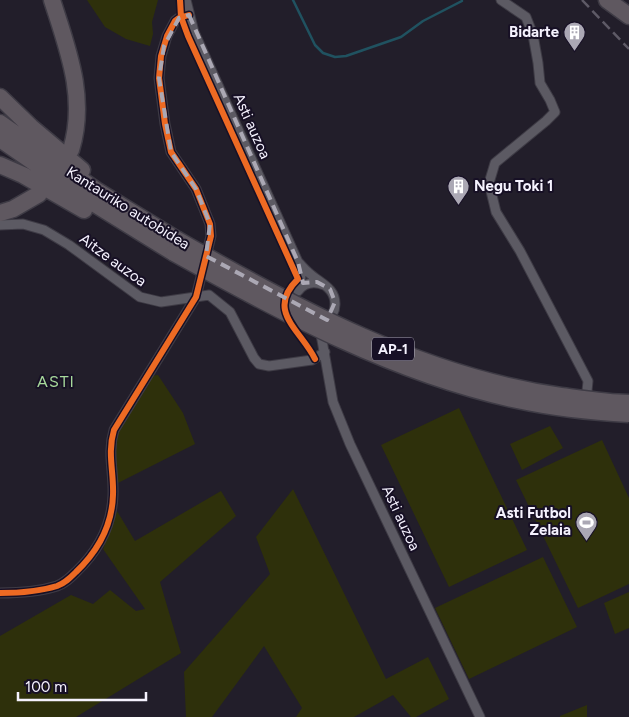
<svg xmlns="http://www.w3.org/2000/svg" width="629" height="717" viewBox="0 0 629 717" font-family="Figtree,sans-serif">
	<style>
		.green { fill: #2e300b }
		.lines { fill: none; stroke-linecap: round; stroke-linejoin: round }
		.stream { stroke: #205260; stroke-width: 2.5 }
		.street-casing { stroke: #3e3b45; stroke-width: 11 }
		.highway-casing { stroke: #3e3b45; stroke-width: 19 }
		.street { stroke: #5c5a63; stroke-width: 9 }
		.highway { stroke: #5f5860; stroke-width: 16 }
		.rail { stroke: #5e5a66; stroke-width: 2.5; stroke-dasharray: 10 5; stroke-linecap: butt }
		.highway-bridge-casing { stroke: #3e3b45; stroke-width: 19; stroke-linecap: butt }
		.highway-bridge { stroke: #5f5860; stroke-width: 16 }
		.cycleway-casing { stroke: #171025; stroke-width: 9 }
		.cycleway { stroke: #ed6a23; stroke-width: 6 }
		.marked { fill: none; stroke: #aba8b4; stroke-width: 4; stroke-dasharray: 10 6; stroke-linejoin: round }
		.labels { text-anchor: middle; stroke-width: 4; stroke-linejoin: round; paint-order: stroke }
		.shield { fill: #171025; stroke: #b2aebd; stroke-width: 1 }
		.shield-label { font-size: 14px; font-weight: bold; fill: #f5f2fe }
		.poi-label { font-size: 15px; font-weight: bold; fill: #f5f2fe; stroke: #171025; text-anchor: end }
		.street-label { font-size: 15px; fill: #f5f2fe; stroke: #171025 }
		.neighbourhood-label { font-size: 16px; letter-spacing: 1px; fill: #a7d99b; stroke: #171025 }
	</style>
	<rect width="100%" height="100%" fill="#221e2a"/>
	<path class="green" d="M87,0H158L152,22L153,34L150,46L126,39L105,27Z
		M158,375L183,413L195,444L116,484L114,451L119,430L150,376Z
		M459,408L527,550L449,587L381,445Z
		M550,426L563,448L522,470L510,444Z
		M602,440L629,498V584L578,608L516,480Z
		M293,489L386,679L428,657L449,699L416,717H411L393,695L354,717H296L302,708L264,646L212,717H186L184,672L270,574L256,537Z
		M221,491L236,516L160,582L181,653L76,717H0V636L71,595L93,604L110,590L136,611L145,609L103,549L117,511L135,541Z
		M543,557L577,627L469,679L435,608Z
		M629,592V628L615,634L604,603Z
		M587,705V717H560V716Z"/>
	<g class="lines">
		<path class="stream" d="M293,0L315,45L323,53L335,57L346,56L401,37L423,21L462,1"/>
		<defs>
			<path id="street" d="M186,0L194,32L298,262L301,275L299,289
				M501,0L526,17L533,35L538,63L540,83L550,100L555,112L546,121L495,163L489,183L496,212L520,251L588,381L586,401
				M0,225L23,224L44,230L69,245L140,297L161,302L209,295L230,312L254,358L259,364L269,366L312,360L325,352
				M298,262C302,266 305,270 309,273C320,283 336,288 335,305C335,312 331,317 325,321
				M298,291C305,282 314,281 324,285
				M320,329L333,402L350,444L480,717
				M0,593C17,593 41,591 57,586C65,583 70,578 76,572C98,551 112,527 113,495C114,472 107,453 114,430L196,297L211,236L210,224L196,189L171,152L165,124L159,78L161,56L167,36L175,21L179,18L189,15"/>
			<path id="highway" d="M52,0C68,50 87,98 71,150
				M607,0L629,16
				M0,97L31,127L82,170
				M0,123L96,190L176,239
				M0,139L85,198L174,253
				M0,165L23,175L84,210
				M0,213L13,209L39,194"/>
		</defs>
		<use href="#street" class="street-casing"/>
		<use href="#highway" class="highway-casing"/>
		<use href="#street" class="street"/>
		<use href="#highway" class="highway"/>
		<path class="rail" d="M582,0L629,49"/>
		<defs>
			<path id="highway-bridge" d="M176,239C296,308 422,376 561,396C583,399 607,403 629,403
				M174,253C282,313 395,374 517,400C554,408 591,412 629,414"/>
		</defs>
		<use href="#highway-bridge" class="highway-bridge-casing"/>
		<use href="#highway-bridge" class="highway-bridge"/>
		<defs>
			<path id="cycleway" d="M180,0L181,17L188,36L298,279C265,311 301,330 315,359
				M0,593C17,593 41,591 57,586C65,583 70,578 76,572C98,551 112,527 113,495C114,472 107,453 114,430L196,297L211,236L210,224L196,189L171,152L165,124L159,78L161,56L167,36L175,21L179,18L189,15"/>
		</defs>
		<use href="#cycleway" class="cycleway-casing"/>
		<use href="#cycleway" class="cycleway"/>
	</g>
	<path class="marked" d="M189,15L298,262L303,283L317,282L330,289L335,302L327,320L206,256L210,224L196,189L171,152L159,78L164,46L179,18Z"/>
	<defs>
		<symbol id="building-pin" viewBox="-11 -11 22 30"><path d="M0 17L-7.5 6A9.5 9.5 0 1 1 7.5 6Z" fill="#aba8b4" stroke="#171025"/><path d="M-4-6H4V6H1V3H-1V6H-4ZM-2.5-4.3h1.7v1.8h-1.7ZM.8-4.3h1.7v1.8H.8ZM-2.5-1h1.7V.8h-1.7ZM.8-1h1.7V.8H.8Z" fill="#fff"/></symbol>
		<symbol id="stadium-pin" viewBox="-11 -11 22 30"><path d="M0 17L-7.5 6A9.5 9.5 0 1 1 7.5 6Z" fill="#aba8b4" stroke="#171025"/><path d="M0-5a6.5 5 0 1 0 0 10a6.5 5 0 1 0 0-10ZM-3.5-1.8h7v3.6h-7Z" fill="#fff"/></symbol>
	</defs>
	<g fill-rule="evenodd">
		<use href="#building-pin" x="562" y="20" width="25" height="34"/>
		<use href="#building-pin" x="446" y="174" width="25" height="34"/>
		<use href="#stadium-pin" x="574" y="510" width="25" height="34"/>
	</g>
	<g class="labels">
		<rect class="shield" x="372" y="337.5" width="42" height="23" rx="4"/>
		<g class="shield-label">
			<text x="393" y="354">AP-1</text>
		</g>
		<g class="poi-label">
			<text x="559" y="37">Bidarte</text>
			<text x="474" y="191" text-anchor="start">Negu Toki 1</text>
			<text x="571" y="518">Asti Futbol<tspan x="571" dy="17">Zelaia</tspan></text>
		</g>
		<g class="street-label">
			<text transform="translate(252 126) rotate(66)" y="5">Asti auzoa</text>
			<text transform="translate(128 208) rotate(32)" y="5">Kantauriko autobidea</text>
			<text transform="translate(113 260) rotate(36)" y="5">Aitze auzoa</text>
			<text transform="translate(401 518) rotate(65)" y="5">Asti auzoa</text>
		</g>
		<g class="neighbourhood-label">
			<text x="56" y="387">ASTI</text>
		</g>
	</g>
	<path d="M18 692v8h128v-8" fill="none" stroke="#f5f2fe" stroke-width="2.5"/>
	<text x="25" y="692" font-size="15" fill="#f5f2fe" stroke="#171025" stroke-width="4" paint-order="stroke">100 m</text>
</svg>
